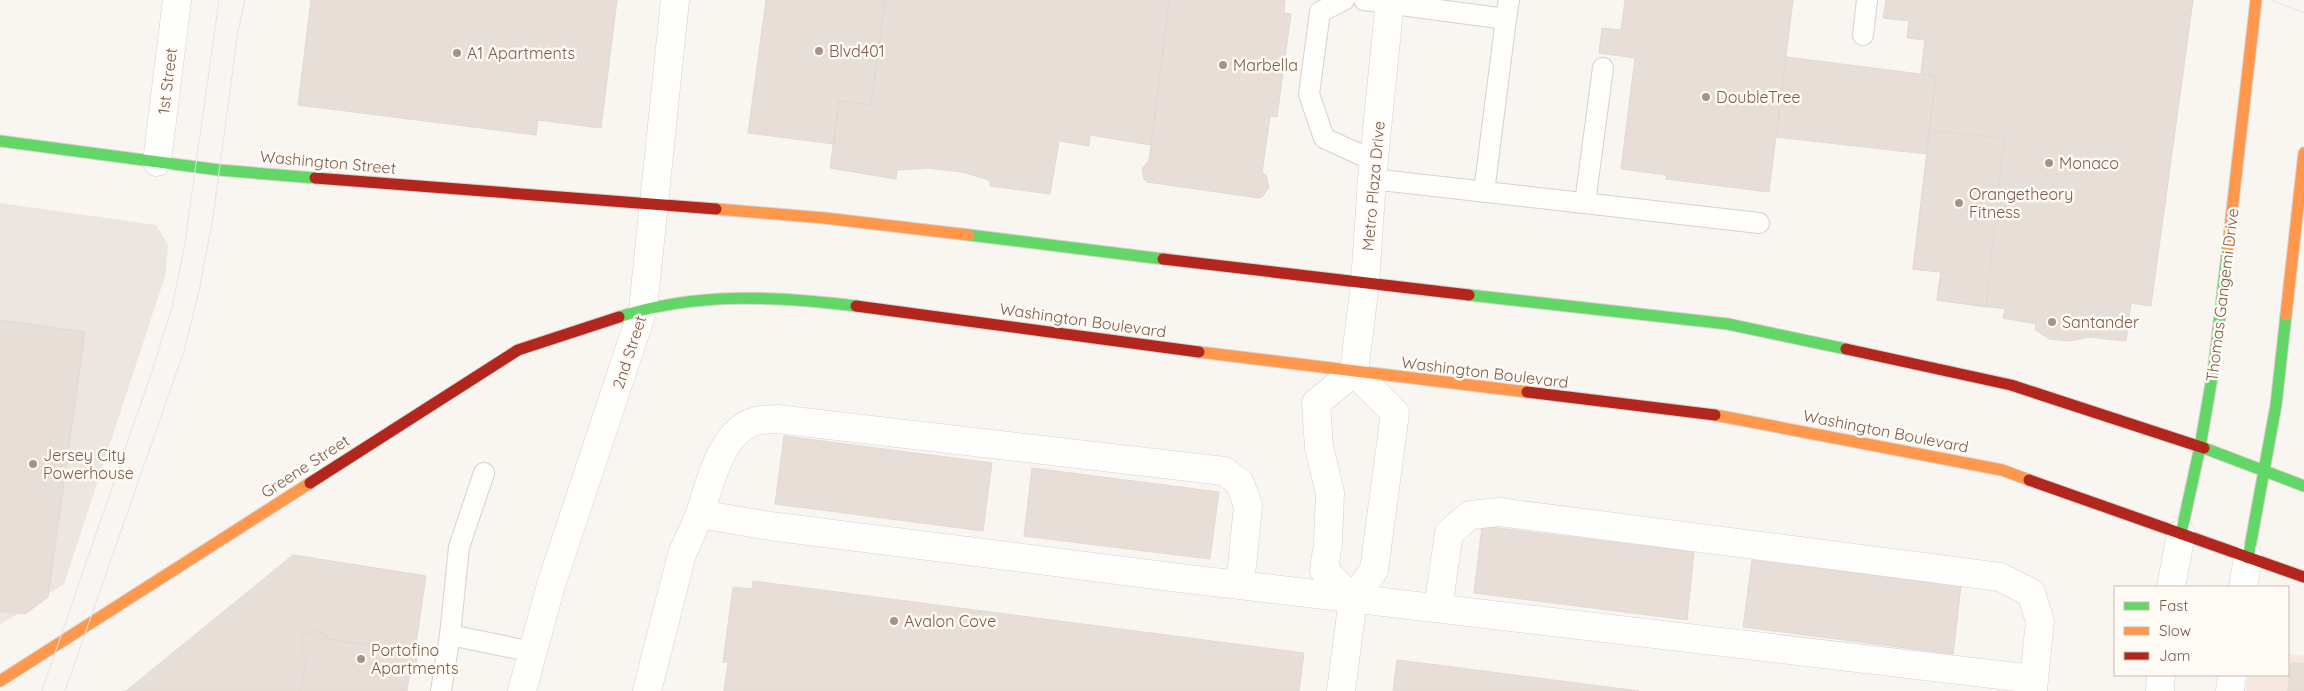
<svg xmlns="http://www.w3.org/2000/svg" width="2304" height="691" viewBox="0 0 2304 691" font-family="Quicksand,sans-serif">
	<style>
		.commercial { fill: #f6e8e1 }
		.industrial { fill: #ede5e0 }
		.building { fill: #e6ded7; stroke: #e2d8d2 }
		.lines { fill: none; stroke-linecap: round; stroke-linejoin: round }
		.lane-casing { stroke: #d7d1cb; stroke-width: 22 }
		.street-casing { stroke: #d7d1cb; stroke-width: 29 }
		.fast-casing { stroke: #d9d2cb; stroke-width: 13 }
		.slow-casing { stroke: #d9d2cb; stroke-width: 13 }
		.jam-casing { stroke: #d9d2cb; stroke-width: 13 }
		.lane { stroke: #fefefd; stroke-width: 20 }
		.street { stroke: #fefefd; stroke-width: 28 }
		.fast { stroke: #63d668; stroke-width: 11 }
		.slow { stroke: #ff974d; stroke-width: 11 }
		.jam { stroke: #b3261e; stroke-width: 11 }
		.tram { stroke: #e6e3e7; stroke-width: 1 }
		.poi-dot { fill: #a69286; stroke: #fffaf3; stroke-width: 2 }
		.labels { text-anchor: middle; stroke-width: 5; stroke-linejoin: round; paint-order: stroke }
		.poi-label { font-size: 16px; fill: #7a5c4d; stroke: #fffaf3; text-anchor: start }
		.street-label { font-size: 16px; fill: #7a5c4d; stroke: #fffaf3 }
	</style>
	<rect width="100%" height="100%" fill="#f9f5f0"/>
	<path class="commercial" d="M2288,654L2304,656V691H2246L2248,675H2288Z"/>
	<path class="industrial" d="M0,203L156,225L168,245L165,276L64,584L0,625Z"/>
	<path class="building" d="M311,0H617L601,128L538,120L536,135L298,105Z
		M766,0H885L871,105L839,101L834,144L748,133Z
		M885,0H1169L1151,145L1090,135L1089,146L1059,141L1050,194L990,186V180L962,172L928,168L897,170L896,179L830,168L839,101L871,105Z
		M1169,0H1285L1284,13L1291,14L1277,117L1270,116L1262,173L1266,175L1269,187L1263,196L1259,198L1147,182L1144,179L1142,169L1149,160L1151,145Z
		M1625,0H1793L1769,192L1666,179L1667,175L1621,169L1635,58L1599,53L1602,28L1621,30Z
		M1886,0H2193L2151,306L2131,303L2126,341L2089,337L2070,341L2050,339L2035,330L2036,324L2003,318L2005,309L1937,300L1941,272L1913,269L1936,76L1921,73L1925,40L1907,38L1909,21L1883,18Z
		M1786,57L1936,76L1926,154L1776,137Z
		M1930,131L2004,138L1986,307L1937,300L1941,272L1913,269Z
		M0,320L85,332L48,597L25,614L0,611Z
		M784,436L992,463L983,531L775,504Z
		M1032,468L1219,492L1210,559L1024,536Z
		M1482,526L1694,552L1687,620L1474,593Z
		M293,555L426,576L415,650L404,644L398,645L395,649L328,639L325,634L313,630L306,633L302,638V651L307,654L301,691H126Z
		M1752,560L1961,586L1953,654L1743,627Z
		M753,581L1304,653L1299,691H724L728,662H723L733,587L752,589Z
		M313,630L325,634L328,639L395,649L398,645L410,646L415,650L417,663L410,672L407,691H301L307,654L302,651V638L306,633Z
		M1397,660L1437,665L1639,691H1393Z
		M2291,663L2304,664V691H2288Z"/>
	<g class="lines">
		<defs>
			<path id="lane" d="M1344,0L1320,12L1309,94L1324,138L1374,161
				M1364,0L1506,19L1484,192
				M1506,19L1509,0
				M1863,35L1867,0
				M1372,179L1759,223
				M1585,203L1603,68
				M484,473L459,547L450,635L533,652
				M441,691L450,635"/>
			<path id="street" d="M157,162L177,0
				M1354,372L1365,283L1372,179L1390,0
				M700,514C709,485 721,433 753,422C760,419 770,420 777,419L1224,471L1240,483L1248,506L1240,585
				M2171,587L2181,534
				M2243,587L2248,558
				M1353,599L1324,570L1328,543L1330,493L1319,447L1316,403L1354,372
				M1438,608L1449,533L1470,515L1499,512L2000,577L2031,593L2040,621L2034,679
				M522,691L551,585L643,309L675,0
				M647,691L682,554L700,514L770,526L1180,578L2034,679L2033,691
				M1341,691L1353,599L1374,570L1395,413L1354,372
				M2160,691L2161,675
				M2230,691L2232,675"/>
			<path id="fast" d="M0,141L219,170L315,178
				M969,235L1163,259
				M1469,295L1728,324L1846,349
				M619,317C694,292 778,296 856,306
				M2204,448L2304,486
				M2181,534L2200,447L2214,366L2228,246
				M2248,558L2276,405L2286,315"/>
			<path id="slow" d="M716,209L824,218L969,235
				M2228,246L2256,0
				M2286,315L2304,153
				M1199,352L1527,392
				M1715,415L2002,470L2029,480
				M0,681L310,483"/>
			<path id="jam" d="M315,178L716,209
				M1163,259L1469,295
				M856,306L1199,352
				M1846,349L2011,385L2204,448
				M1527,392L1715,415
				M2029,480L2304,577
				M310,483L518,350L619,317"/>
		</defs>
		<use href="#lane" class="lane-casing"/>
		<use href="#street" class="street-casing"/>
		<use href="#fast" class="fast-casing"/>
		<use href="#slow" class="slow-casing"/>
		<use href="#jam" class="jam-casing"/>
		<use href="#lane" class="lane"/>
		<use href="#street" class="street"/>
		<use href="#fast" class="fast"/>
		<use href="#slow" class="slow"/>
		<use href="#jam" class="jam"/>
		<path class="tram" d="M2271,0L2304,13
			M42,691L153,368L172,307L184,249L219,0
			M65,691L184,351L199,291L213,217L238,31L245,0"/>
	</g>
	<g class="poi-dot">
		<circle cx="819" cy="51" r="5"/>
		<circle cx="457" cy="53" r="5"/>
		<circle cx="1223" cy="65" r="5"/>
		<circle cx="1706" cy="97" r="5"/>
		<circle cx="2049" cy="163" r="5"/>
		<circle cx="1959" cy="203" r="5"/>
		<circle cx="2052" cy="322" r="5"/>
		<circle cx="33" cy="464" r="5"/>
		<circle cx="894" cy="621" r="5"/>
		<circle cx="361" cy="659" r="5"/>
	</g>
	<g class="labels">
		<g class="poi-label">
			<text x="829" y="57">Blvd401</text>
			<text x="467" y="59">A1 Apartments</text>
			<text x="1233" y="71">Marbella</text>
			<text x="1716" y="103">DoubleTree</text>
			<text x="2059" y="169">Monaco</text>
			<text x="1969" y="200">Orangetheory<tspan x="1969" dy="18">Fitness</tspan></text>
			<text x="2062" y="328">Santander</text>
			<text x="43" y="461">Jersey City<tspan x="43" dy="18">Powerhouse</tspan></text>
			<text x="904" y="627">Avalon Cove</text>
			<text x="371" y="656">Portofino<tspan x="371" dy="18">Apartments</tspan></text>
		</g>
		<g class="street-label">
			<text transform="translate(167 81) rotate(-83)" y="6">1st Street</text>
			<text transform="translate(328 162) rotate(5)" y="6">Washington Street</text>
			<text transform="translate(1373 186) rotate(-85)" y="6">Metro Plaza Drive</text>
			<text transform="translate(2222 295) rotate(-83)" y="6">Thomas Gangemi Drive</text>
			<text transform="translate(1083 320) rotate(8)" y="6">Washington Boulevard</text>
			<text transform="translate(629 352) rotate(-72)" y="6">2nd Street</text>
			<text transform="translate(1485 372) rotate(7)" y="6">Washington Boulevard</text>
			<text transform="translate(1886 431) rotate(11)" y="6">Washington Boulevard</text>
			<text transform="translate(305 466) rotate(-33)" y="6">Greene Street</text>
		</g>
	</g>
	<rect x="2114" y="586" width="175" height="90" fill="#fffaf3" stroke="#cabbb1"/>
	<rect x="2124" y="602" width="25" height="8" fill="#63d668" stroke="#cabbb1"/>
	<text x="2159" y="611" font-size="15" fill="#7a5c4d">Fast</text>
	<rect x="2124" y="627" width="25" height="8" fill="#ff974d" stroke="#cabbb1"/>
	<text x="2159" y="636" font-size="15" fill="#7a5c4d">Slow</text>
	<rect x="2124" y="652" width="25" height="8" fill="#b3261e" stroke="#cabbb1"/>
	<text x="2159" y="661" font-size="15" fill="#7a5c4d">Jam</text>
</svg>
